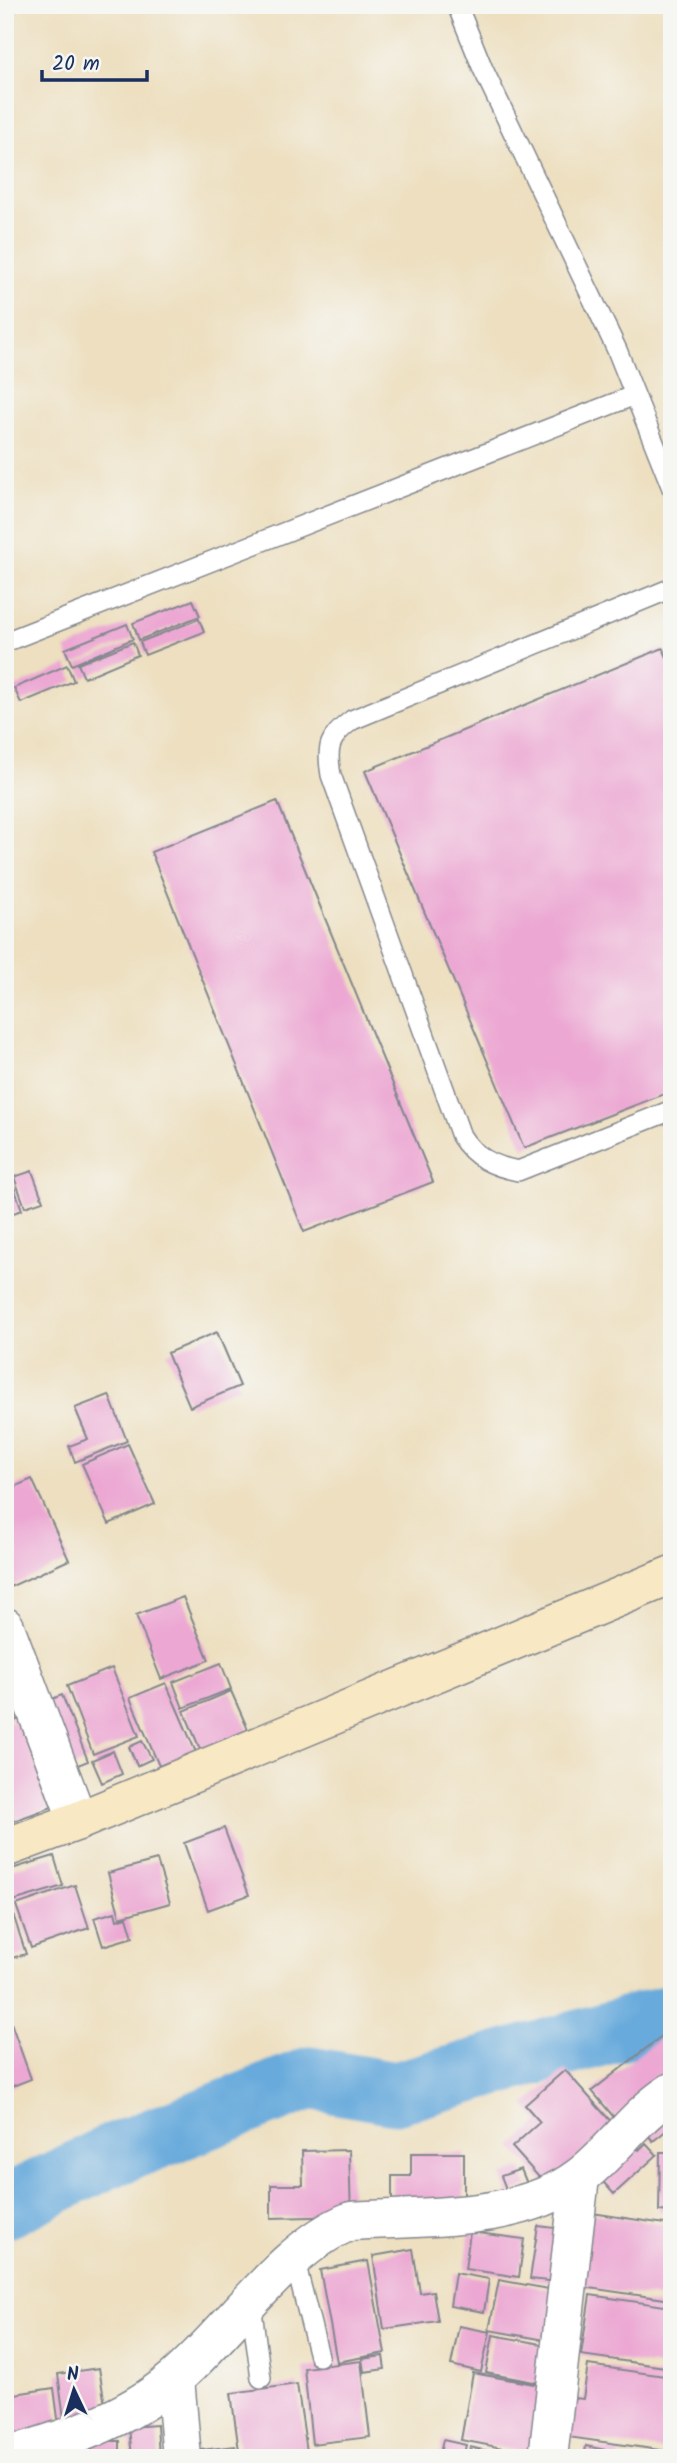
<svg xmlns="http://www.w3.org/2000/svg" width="677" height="2463" viewBox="0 0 677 2463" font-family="Kalam,sans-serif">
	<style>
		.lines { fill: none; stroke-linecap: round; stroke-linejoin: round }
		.river { stroke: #67aadc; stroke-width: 63 }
		.building { fill: #eca8d3 }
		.lane-casing { stroke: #84878e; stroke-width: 22 }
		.street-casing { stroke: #84878e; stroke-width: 41 }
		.secondary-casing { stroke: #84878e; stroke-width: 41 }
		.lane { stroke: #fff; stroke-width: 19 }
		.street { stroke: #fff; stroke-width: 38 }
		.secondary { stroke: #f8e8c3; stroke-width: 38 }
	</style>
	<rect width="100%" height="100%" fill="#f6f6f2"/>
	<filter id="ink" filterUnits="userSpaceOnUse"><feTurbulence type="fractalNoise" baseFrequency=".0143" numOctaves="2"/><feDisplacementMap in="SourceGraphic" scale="14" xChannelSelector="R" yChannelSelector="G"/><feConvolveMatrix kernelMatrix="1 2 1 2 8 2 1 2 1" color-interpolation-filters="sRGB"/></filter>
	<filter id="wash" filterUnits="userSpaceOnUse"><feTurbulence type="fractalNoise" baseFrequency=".00686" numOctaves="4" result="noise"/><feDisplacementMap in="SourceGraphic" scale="28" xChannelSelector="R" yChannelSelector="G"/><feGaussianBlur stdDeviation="1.57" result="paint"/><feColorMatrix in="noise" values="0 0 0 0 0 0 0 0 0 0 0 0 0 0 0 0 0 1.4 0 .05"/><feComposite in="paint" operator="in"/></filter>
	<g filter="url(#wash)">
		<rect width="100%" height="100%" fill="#eddfbf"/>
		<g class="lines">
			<path class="river" d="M5,2207L106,2158L310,2078L395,2093L672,2015"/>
		</g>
		<g id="blocks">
			<path class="building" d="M193,600L200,616L139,640L133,623Z
				M199,619L204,632L145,655L140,642Z
				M127,624L133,639L72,665L65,649Z
				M133,642L138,655L84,678L78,664Z
				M663,648L672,669V1091L524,1148L365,771Z
				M67,665L74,681L21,703L14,688Z
				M277,801L433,1182L304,1232L151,852Z
				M32,1171L43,1201L25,1207L14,1177Z
				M9,1173L22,1210L5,1216V1175Z
				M217,1332L240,1386L190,1407L167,1353Z
				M109,1395L127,1441L75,1462L69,1446L88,1439L75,1408Z
				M128,1444L155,1504L109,1524L82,1464Z
				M32,1479L69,1560L10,1587L5,1575V1491Z
				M183,1597L209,1660L161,1679L136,1615Z
				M221,1663L231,1689L183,1708L173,1682Z
				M112,1668L139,1736L93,1754L67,1686Z
				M166,1683L201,1764L174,1776L168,1762L159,1766L130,1698Z
				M231,1691L250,1734L202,1754L184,1711Z
				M62,1695L88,1761L63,1771L37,1705Z
				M13,1699L20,1716L5,1721V1701Z
				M19,1719L52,1807L5,1824V1724Z
				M142,1741L152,1759L137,1766L129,1747Z
				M113,1751L122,1774L102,1783L92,1760Z
				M224,1828L249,1895L208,1910L184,1843Z
				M54,1856L63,1886L10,1902L5,1871Z
				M157,1860L170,1903L120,1917L108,1873Z
				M75,1885L89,1928L31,1948L16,1905Z
				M12,1911L26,1954L5,1960V1914Z
				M115,1912L117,1920L127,1917L133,1937L103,1946L94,1918Z
				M10,2020L31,2079L5,2089V2021Z
				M672,2028V2087L622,2127L592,2091Z
				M565,2070L614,2125L546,2185L512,2147L540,2122L525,2105Z
				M672,2099V2126L653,2141L640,2126Z
				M632,2142L639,2150L646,2143L657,2155L614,2194L596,2174Z
				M349,2150L351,2216L271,2218V2185H303L302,2151Z
				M660,2152H672V2212L659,2211Z
				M411,2153H464V2203H392V2176H411Z
				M521,2169L528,2186L508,2194L501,2176Z
				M592,2213L672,2225V2300L582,2287Z
				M538,2226L564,2229L556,2282L530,2279Z
				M470,2232L524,2239L519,2277L465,2269Z
				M413,2249L420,2293L433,2291L438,2321L384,2329L373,2256Z
				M368,2261L385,2353L337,2362L320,2270Z
				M455,2273L489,2279L484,2312L450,2306Z
				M499,2280L560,2291L551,2341L489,2330Z
				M590,2295L672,2307V2368L581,2355Z
				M459,2326L490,2332L481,2372L451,2365Z
				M493,2335L546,2345L539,2383L486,2373Z
				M383,2356L385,2369L364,2372L362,2359Z
				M361,2361L370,2437L312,2444L304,2368Z
				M588,2365L672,2377V2416L667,2451L568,2437L574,2398L583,2399Z
				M99,2368L106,2411L64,2418L58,2374Z
				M473,2373L545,2386L533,2454L461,2440Z
				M297,2384L308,2458H240L231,2393Z
				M54,2388L60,2434L14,2441L8,2395Z
				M157,2425L159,2458H132L129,2427Z
				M443,2440L466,2445L463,2458H439Z
				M92,2441H120V2458H92Z
				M235,2446L236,2458H202V2450Z
				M586,2446L620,2453L619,2458H584Z
				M470,2447L513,2457V2458H468Z"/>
		</g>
	</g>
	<g filter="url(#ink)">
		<use href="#blocks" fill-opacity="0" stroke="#84878e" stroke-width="2"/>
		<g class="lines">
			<defs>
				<path id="lane" d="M457,5L483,69L617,350L672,488
					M672,588L352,720C329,737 326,747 331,775L461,1136C475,1158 493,1166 518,1171L672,1110
					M5,642L635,395
					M294,2258L319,2356
					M251,2304L261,2378"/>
				<path id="street" d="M5,1627L78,1821
					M175,2379L182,2458
					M5,2457C66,2439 123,2422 173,2380C229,2333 284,2247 351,2221C422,2216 519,2222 578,2178C612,2153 635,2115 672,2092
					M548,2458L580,2177"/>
				<path id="secondary" d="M5,1848L78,1821L672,1575"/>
			</defs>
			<use href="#lane" class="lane-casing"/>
			<use href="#street" class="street-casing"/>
			<use href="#secondary" class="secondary-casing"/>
			<use href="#lane" class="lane"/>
			<use href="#street" class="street"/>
			<use href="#secondary" class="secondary"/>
		</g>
	</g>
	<rect width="677" height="2463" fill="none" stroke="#f6f6f2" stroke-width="28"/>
	<g transform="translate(74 2390) rotate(356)" stroke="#f6f6f2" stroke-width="5" paint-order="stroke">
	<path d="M0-5L12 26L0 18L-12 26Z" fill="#1b2f5e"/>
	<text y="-10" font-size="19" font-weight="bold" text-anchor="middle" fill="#1b2f5e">N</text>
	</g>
	<path d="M42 70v10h105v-10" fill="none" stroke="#1b2f5e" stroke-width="3.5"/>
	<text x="52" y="70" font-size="21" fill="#1b2f5e" stroke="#f6f6f2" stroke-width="5" paint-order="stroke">20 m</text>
</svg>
